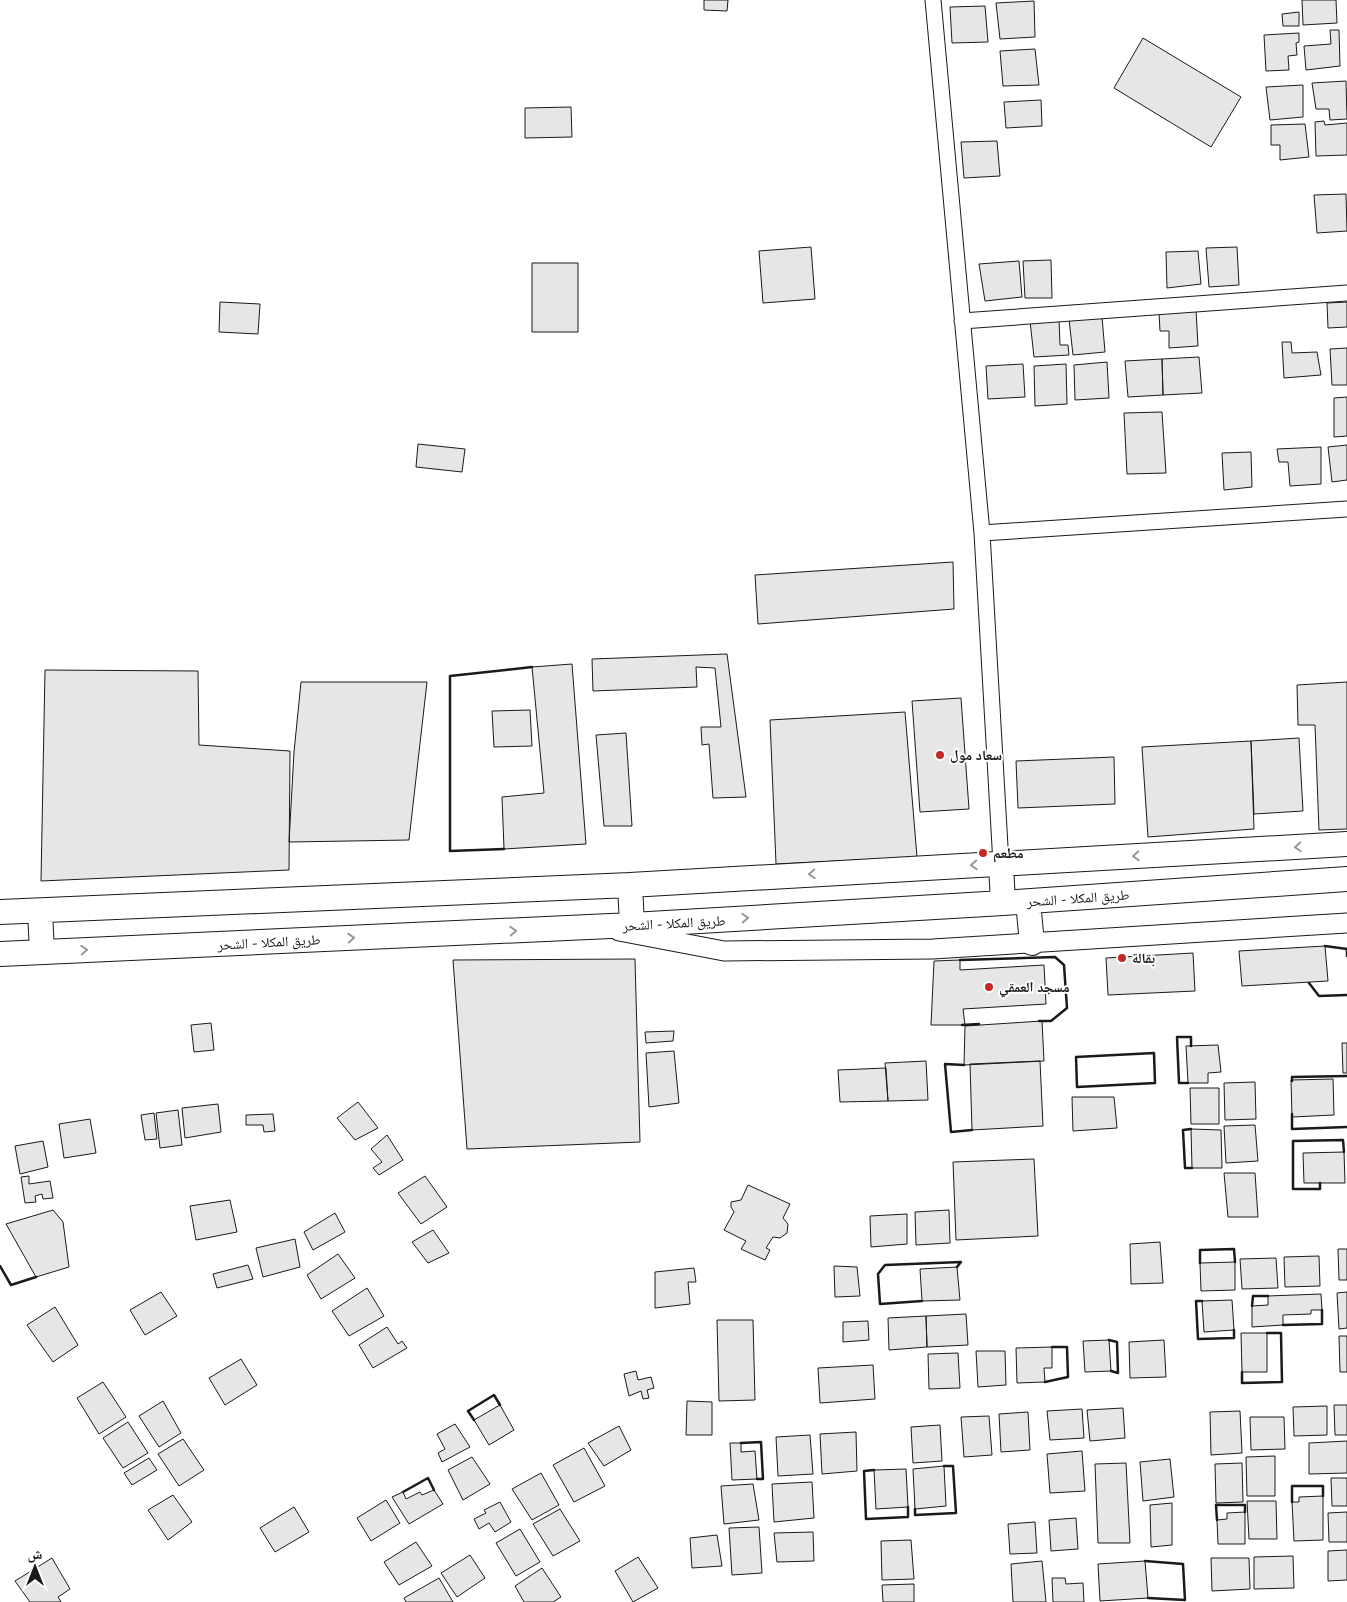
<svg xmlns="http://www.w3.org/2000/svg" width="1347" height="1602" viewBox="0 0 1347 1602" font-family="'Nunito Sans','Noto Naskh Arabic',sans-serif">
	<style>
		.building { fill: #e6e6e6; stroke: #1a1a1a }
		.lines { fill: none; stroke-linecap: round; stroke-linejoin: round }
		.minor-casing { stroke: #1a1a1a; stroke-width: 17 }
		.tertiary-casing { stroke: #1a1a1a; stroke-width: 21 }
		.trunk-casing { stroke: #1a1a1a; stroke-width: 26 }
		.minor { stroke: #fff; stroke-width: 15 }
		.tertiary { stroke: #fff; stroke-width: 19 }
		.trunk { stroke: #fff; stroke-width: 24 }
		.wall { stroke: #1a1a1a; stroke-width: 2.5 }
		.oneway { stroke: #989898 }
		.poi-dot { fill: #c62828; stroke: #fff; stroke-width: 2 }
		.labels { text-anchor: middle; stroke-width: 4; stroke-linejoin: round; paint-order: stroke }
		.poi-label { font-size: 14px; font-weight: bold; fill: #1a1a1a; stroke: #fff; text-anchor: start }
		.street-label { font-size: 14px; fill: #1a1a1a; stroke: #fff }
	</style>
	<rect width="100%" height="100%" fill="#fff"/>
	<path class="building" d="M704,0H728L727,11L704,10Z
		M1302,0H1336L1337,23L1303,25Z
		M1034,1L1035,37L1000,39L996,3Z
		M985,6L988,42L952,43L950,7Z
		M1299,12V26H1283L1282,14Z
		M1330,30H1339L1340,66L1306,70L1304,46L1331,44Z
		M1299,33V42L1296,43L1297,55L1288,56L1289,70L1266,71L1264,35Z
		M1143,38L1241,97L1211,147L1114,88Z
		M1035,49L1039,85L1003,86L1000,51Z
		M1346,81L1347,119L1330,120L1329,109H1316L1312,83Z
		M1303,85V117L1270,120L1266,87Z
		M1041,100L1042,126L1006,128L1004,102Z
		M571,107L572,137L525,138V108Z
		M1324,121L1325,125L1347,123V155L1316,156L1315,122Z
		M1305,124L1309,157L1280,160V145H1271V125Z
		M997,141L1000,176L964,178L961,142Z
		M1346,194L1347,231L1317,233L1314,195Z
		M811,247L815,299L763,303L759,251Z
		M1237,247L1239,285L1209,287L1206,248Z
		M1198,251L1201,284L1167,288L1166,252Z
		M1051,260L1052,298H1025L1023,261Z
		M1019,261L1022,297L985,301L979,264Z
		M532,263H578V332H532Z
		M220,302L260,304L258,334L219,332Z
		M1347,302V327L1328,328L1327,303Z
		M1196,310L1198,346L1169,348V331H1160L1159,312Z
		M1102,317L1105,352L1073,355L1069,319Z
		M1059,319L1060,345H1068L1069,355L1034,357L1030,321Z
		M1282,342H1291L1292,353L1317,352L1321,375L1284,378Z
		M1347,348V385H1332L1330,349Z
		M1199,357L1202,393L1163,395L1162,359Z
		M1162,359L1163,395L1128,397L1125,361Z
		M1107,362L1109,398L1075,400L1074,365Z
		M1023,364L1025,397L988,399L986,366Z
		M1066,364L1067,404L1035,406L1034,366Z
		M1347,397V436L1334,437V398Z
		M1162,412L1166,473L1127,474L1124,413Z
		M418,444L465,449L462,472L416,467Z
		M1347,445V480L1332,482L1328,447Z
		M1321,447V484L1290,486L1288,462H1279L1277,449Z
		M1251,452L1252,487L1224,490L1222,453Z
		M953,562L954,609L758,624L755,575Z
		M727,654L746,797L713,798L709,744L702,745L701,727H721L715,668L696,667L697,687L593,691L592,659Z
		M572,664L586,844L504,849L502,797L544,793L532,667Z
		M45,670L198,671L199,745L290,751L289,870L41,881Z
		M301,682H427L409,840L289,842L294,752Z
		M1347,682V829L1319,830L1315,725H1298L1297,685Z
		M961,698L969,809L920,812L912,701Z
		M530,710L532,746L494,747L492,711Z
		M905,712L917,857L776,864L770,720Z
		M626,733L632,826H604L596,735Z
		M1299,738L1303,811L1254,814L1251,741Z
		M1251,741L1254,829L1148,837L1142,747Z
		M1114,757L1115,804L1018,808L1016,761Z
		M1325,946L1328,981L1242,986L1239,951Z
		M1193,953L1195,991L1108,995L1106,958Z
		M635,959L640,1142L467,1149L453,960Z
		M960,960V970L1044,965L1046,1004L963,1009L965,1025H931L934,961Z
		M1042,1021L1044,1061L964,1065L965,1026Z
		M211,1023L214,1050L194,1052L191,1025Z
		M674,1031L673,1041L646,1043L645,1032Z
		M1342,1043H1347V1073H1343Z
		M1218,1045L1221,1072L1208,1073V1083H1188L1186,1046Z
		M674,1051L679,1103L649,1107L646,1053Z
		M926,1061L928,1100L888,1101L885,1063Z
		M1040,1061L1043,1126L972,1130L970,1064Z
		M886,1068L888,1101L840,1102L838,1070Z
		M1333,1079L1334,1115L1292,1117L1291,1080Z
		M1255,1082L1256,1119L1225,1120L1224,1083Z
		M1190,1088H1219V1124H1191Z
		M1072,1097H1114L1117,1128L1073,1131Z
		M358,1102L378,1128L355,1140L337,1118Z
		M218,1104L221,1132L185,1138L182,1108Z
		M178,1110L182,1145L160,1148L156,1113Z
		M154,1113L157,1139L145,1140L141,1115Z
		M273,1114L275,1131L264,1132L263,1125H246V1115Z
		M90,1119L96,1153L64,1158L59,1124Z
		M1255,1125L1258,1161L1226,1163L1224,1126Z
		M1191,1129L1221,1130L1222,1168H1192Z
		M387,1135L403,1160L379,1175L373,1168L382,1162L371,1149Z
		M43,1141L48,1167L20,1174L15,1146Z
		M1344,1152L1345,1183H1304L1303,1153Z
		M1034,1159L1038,1236L956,1240L953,1162Z
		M1224,1173H1255L1258,1217H1228Z
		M29,1176V1184L50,1181L53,1198L43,1199L42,1194L35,1196L36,1202L25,1203L21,1177Z
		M425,1176L447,1207L421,1224L398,1193Z
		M748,1185L790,1204L783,1218L788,1224L787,1233L780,1238L773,1237L766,1248L770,1250L765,1260L741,1249L746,1241L724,1230L734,1212L731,1207V1202L741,1200Z
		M230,1200L237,1232L196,1240L190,1206Z
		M53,1210L63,1222L69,1267L36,1277L6,1224Z
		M949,1210L950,1243L916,1245L915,1212Z
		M335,1213L345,1232L313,1250L304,1232Z
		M907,1214V1244L871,1247L870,1216Z
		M433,1230L449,1253L428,1263L412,1242Z
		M295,1239L300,1267L263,1277L256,1248Z
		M1160,1242L1163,1283L1131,1284L1130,1244Z
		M1338,1249H1347V1280H1339Z
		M338,1254L355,1278L321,1299L307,1275Z
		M1319,1256L1320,1286L1285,1287L1284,1257Z
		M1276,1258L1278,1288L1242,1289L1240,1259Z
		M1235,1262V1290L1201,1291L1200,1263Z
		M248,1265L253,1279L217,1288L213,1274Z
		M834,1266L857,1267L860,1296L835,1297Z
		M957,1267L960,1300L922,1301L920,1269Z
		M694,1268L696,1282H688L690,1304L655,1308V1272Z
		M367,1288L384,1316L349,1336L332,1311Z
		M161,1292L177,1316L145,1335L130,1310Z
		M1347,1292V1328L1339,1329L1337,1293Z
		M1321,1294L1322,1310H1311V1314L1283,1315V1325L1252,1327V1306L1268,1305V1296Z
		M1232,1300L1234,1330L1204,1332L1202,1301Z
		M55,1307L78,1345L53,1362L27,1325Z
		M966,1314L968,1345L927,1347L926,1316Z
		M926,1316L927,1347L889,1350L888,1318Z
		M717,1320H753L755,1400L719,1401Z
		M868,1321L869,1340L843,1342V1322Z
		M387,1327L398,1344L402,1341L407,1348L373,1368L359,1345Z
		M1241,1333H1267V1372H1242Z
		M1339,1336H1347V1372H1340Z
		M1109,1340L1111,1371L1085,1372L1083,1341Z
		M1164,1340L1166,1377L1130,1378L1129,1342Z
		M1052,1347V1368H1044L1045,1382L1017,1383L1016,1348Z
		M976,1351H1005L1006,1385L978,1387Z
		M958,1353L960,1388L929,1389L928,1354Z
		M241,1359L257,1385L225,1405L209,1378Z
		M873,1365L875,1399L820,1403L818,1368Z
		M636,1371L638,1380L651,1377L654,1388L647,1390L649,1398L643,1399L641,1391L629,1396L624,1374Z
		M103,1382L126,1417L99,1434L77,1398Z
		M163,1401L181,1433L159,1447L139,1416Z
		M687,1401L712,1402V1435H686Z
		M500,1405L514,1430L489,1445L474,1420Z
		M1334,1405H1347V1435H1335Z
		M1327,1406V1435L1294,1436L1293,1407Z
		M1123,1408L1125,1438L1090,1441L1087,1410Z
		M1082,1409L1084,1438L1050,1440L1047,1411Z
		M1240,1411L1242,1453L1211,1455L1210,1412Z
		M1028,1412L1030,1450L1001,1452L999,1414Z
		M989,1416L992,1455L964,1457L961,1417Z
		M1250,1417H1284L1285,1449L1251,1450Z
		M128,1422L148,1453L123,1468L103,1438Z
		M455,1424L470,1447L442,1462L438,1453L445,1449L437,1434Z
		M940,1425L942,1461L913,1463L911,1427Z
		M619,1426L631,1450L604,1466L588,1443Z
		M856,1432L857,1471L822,1474L820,1434Z
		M810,1435L813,1474L778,1476L776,1437Z
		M183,1439L204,1470L179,1486L158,1454Z
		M1347,1441V1473L1309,1474V1443Z
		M730,1443H741V1452L755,1451L757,1479L732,1480Z
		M584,1448L605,1486L574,1502L553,1465Z
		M1082,1451L1085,1491L1050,1493L1047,1454Z
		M1275,1456V1496H1247L1246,1457Z
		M472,1457L490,1484L463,1500L448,1470Z
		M149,1458L157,1470L132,1485L124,1473Z
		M1170,1459L1174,1497L1143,1501L1140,1462Z
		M1126,1463L1130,1543H1098L1095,1464Z
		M1242,1463L1243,1502L1216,1503L1215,1464Z
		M944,1466L946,1506L915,1509L913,1469Z
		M906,1469L908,1507L876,1509L874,1470Z
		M541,1473L559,1505L532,1520L512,1489Z
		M1331,1478H1347V1506H1332Z
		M812,1482L814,1518L774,1522L772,1484Z
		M753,1484L759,1520L724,1524L721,1486Z
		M434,1490L443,1504L409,1524L392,1497L403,1492L406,1499L420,1492L422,1495Z
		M173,1495L192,1522L168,1540L148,1510Z
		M1323,1496V1540L1294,1541L1292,1502H1299V1497Z
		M386,1500L400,1523L371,1541L357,1518Z
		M1247,1501H1276L1277,1539H1249Z
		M500,1502L511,1522L495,1532L489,1523L479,1529L474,1519L486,1513L484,1510Z
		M1172,1503V1545L1151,1547L1150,1505Z
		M294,1507L309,1532L275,1552L260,1528Z
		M560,1509L580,1541L553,1556L533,1524Z
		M1245,1512V1544H1218L1217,1520L1227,1519V1513Z
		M1347,1512V1542H1329L1328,1513Z
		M1076,1518L1078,1549L1051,1551L1049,1520Z
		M1035,1522L1037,1553L1010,1554L1008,1524Z
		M759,1527L762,1573L732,1575L729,1528Z
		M520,1529L540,1562L516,1576L496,1543Z
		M813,1532L814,1561L777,1562L774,1533Z
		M717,1535L722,1566L692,1568L690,1538Z
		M911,1540L914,1579L882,1580L881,1541Z
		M416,1542L432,1566L399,1585L384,1562Z
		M1347,1550V1580L1328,1581V1551Z
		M470,1555L485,1578L457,1597L441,1573Z
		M1293,1556L1294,1588L1254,1589V1557Z
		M638,1557L658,1588L633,1602L615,1571Z
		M52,1558L70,1589L58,1597L61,1602H30L15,1581Z
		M1211,1558H1249L1250,1589L1212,1591Z
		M1042,1561L1046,1602H1013L1011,1564Z
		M1145,1561L1148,1598L1100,1601L1098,1564Z
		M542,1568L561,1597L553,1602H524L515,1586Z
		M439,1578L453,1602H406L404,1598Z
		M1052,1578H1065L1066,1584L1083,1583L1084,1602H1053Z
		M914,1584V1602H883L882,1585Z"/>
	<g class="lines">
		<defs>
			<path id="minor" d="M933,0L982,533L1001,864
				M962,321L1347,293
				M982,533L1347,509"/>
			<path id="tertiary" d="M619,931L724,951L933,949L1347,923"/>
			<path id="trunk" d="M1001,864L1003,903
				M630,885L632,925
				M1028,902L1032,943
				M40,911L42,952
				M0,912L630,885L1347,844
				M0,954L632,925L1003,903L1347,879"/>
		</defs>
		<use href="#minor" class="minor-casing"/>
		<use href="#tertiary" class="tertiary-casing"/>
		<use href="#trunk" class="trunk-casing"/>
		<use href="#minor" class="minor"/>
		<use href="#tertiary" class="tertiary"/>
		<use href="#trunk" class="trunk"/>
		<path class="wall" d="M504,849L450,851V676L532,667
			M1325,946L1347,949V956
			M960,960L1055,957L1064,965L1067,1008L1051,1021H1039
			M1309,983L1319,996L1347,995
			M962,1025L979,1024
			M1154,1053L1155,1083L1077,1087L1076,1057Z
			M964,1065L945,1064L951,1132L972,1130
			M1292,1081V1077L1347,1076
			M1188,1083H1179L1177,1037H1191V1046
			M1292,1114V1129L1347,1127
			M1191,1129L1183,1130L1185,1168H1192
			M1320,1183V1189H1293V1141L1343,1140L1344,1152
			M1200,1263V1250L1234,1249L1235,1262
			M0,1266L11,1285L36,1277
			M922,1301L880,1304L878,1274L885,1265L961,1262L957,1267
			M1202,1301H1196L1198,1339L1234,1338V1330
			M1252,1306L1253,1296H1268
			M1283,1325L1322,1324V1310
			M1109,1340L1117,1342L1118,1373L1111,1371
			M1242,1372V1383L1282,1382L1281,1333H1267
			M1045,1382L1068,1377L1067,1347H1052
			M474,1420L468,1411L494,1395L500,1405
			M741,1443L761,1442L763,1479H757
			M874,1470L864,1471L866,1519L908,1517V1507
			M403,1492L428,1478L434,1490
			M1292,1502V1486H1323V1496
			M915,1509V1515L956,1513L953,1466H944
			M1217,1520L1216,1505H1245V1512
			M1145,1561L1183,1564L1185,1600L1148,1598"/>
	</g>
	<defs><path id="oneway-chevron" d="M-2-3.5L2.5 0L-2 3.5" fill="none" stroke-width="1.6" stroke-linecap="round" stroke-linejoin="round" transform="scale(1.25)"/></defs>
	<g class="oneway">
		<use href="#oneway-chevron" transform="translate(1298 847) rotate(177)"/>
		<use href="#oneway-chevron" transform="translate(1136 856) rotate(177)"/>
		<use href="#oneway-chevron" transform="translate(974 865) rotate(177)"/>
		<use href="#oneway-chevron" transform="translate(812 874) rotate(177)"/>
		<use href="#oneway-chevron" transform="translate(745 918) rotate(-3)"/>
		<use href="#oneway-chevron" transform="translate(513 931) rotate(-3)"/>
		<use href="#oneway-chevron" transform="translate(351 938) rotate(-3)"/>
		<use href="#oneway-chevron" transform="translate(84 950) rotate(-3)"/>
	</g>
	<g class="poi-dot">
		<circle cx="940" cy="755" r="5"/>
		<circle cx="983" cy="853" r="5"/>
		<circle cx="1122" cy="958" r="5"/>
		<circle cx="989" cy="987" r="5"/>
	</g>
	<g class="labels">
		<g class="poi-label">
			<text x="950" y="760">سعاد مول</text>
			<text x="993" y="858">مطعم</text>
			<text x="1132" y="963">بقالة</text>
			<text x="999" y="992">مسجد العمقي</text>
		</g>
		<g class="street-label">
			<text transform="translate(1078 898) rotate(-4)" y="5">طريق المكلا - الشحر</text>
			<text transform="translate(674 923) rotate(-3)" y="5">طريق المكلا - الشحر</text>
			<text transform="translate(269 942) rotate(-3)" y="5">طريق المكلا - الشحر</text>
		</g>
	</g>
	<g transform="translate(35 1567)" stroke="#ffffff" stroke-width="4" paint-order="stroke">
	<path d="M0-4L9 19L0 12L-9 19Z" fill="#1a1a1a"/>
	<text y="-8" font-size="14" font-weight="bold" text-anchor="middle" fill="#1a1a1a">ش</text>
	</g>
</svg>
